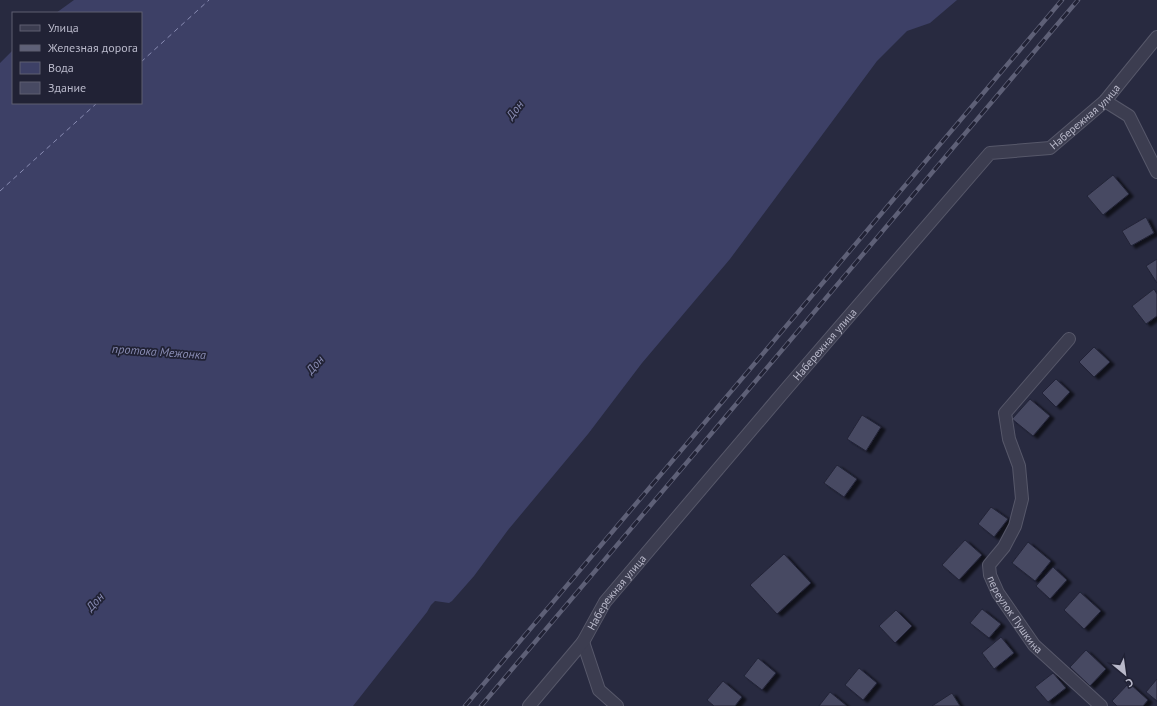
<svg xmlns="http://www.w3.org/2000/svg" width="1157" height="706" viewBox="0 0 1157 706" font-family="'PT Sans',sans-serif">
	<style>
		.water { fill: #3d4066 }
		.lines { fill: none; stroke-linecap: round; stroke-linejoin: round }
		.ferry { stroke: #898cb3; stroke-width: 1; stroke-dasharray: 5 4; stroke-linecap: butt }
		.building { fill: #474962; stroke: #232437; filter: url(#shadow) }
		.minor-casing { stroke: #57586a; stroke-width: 14 }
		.minor { stroke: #3c3d50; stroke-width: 12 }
		.rail-casing { stroke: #5e6077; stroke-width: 4.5 }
		.rail { stroke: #212235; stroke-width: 3; stroke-dasharray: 9; stroke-linecap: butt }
		.labels { text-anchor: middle; stroke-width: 3.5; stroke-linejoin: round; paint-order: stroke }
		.street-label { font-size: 11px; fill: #b9b9ca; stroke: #212235 }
		.water-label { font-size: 12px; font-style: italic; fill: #898cb3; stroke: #212235 }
	</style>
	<defs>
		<filter id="shadow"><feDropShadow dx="4.5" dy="2.5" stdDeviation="1" flood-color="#0009"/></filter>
	</defs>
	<rect width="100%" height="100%" fill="#282a40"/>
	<path class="water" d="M74,0H957L930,23L907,31L877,61L730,259L642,363L588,434L508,530L474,576L452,601L449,603L435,601L431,605L427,612L353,706H0V63L13,50V103H141V13H56Z"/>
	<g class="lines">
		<path class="ferry" d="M141,62L209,0
			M0,191L97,103"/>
	</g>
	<path class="building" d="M1113,175L1129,194L1103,215L1087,196Z
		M1146,217L1154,233L1131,246L1122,231Z
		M1157,259V283L1146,266Z
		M1154,289L1157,294V316L1146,324L1132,306Z
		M1094,347L1110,362L1094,377L1079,362Z
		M1056,379L1070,392L1056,407L1042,393Z
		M1030,399L1050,416L1033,436L1012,419Z
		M862,415L881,427L866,451L847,439Z
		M837,465L857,479L844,497L824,483Z
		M991,507L1008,519L994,537L978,524Z
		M965,540L982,555L959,580L942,565Z
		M1028,542L1051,561L1035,581L1012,563Z
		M784,554L811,583L777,614L750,585Z
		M1053,567L1067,580L1050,599L1036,586Z
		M1080,592L1101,611L1084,629L1064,610Z
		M982,609L1001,624L989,638L970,623Z
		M896,610L912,626L895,643L879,626Z
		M1001,637L1014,653L994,669L982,653Z
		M1086,650L1106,669L1090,686L1070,667Z
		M758,658L776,673L762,690L744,676Z
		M859,668L877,683L863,700L845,685Z
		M1053,673L1066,688L1048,702L1035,687Z
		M1157,679V701L1146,692Z
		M723,681L742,697L735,706H714L707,700Z
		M1129,683L1148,700L1143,706H1117L1112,701Z
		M830,692L847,706H819Z
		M952,693L960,706H932Z"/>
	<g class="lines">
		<defs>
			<g id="minor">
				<path d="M1105,101L1129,116L1157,172"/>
				<path id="s1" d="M1069,339L1005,413L1009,439L1019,466L1022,499L1015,526L1004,547L989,565L990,575L998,593L1034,645L1101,706"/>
				<path d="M583,642L599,690L617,706"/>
				<path id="s2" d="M529,706L583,642L605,602L787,388L990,153L1050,148L1105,101L1157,37"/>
			</g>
		</defs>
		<use href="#minor" class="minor-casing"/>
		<use href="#minor" class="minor"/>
		<defs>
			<path id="rail" d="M465,706L1062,0
				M481,706L1078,0"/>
		</defs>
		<use href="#rail" class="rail-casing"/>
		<use href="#rail" class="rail"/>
	</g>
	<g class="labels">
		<g class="street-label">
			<text dy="4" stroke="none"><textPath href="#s2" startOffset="828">Набережная улица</textPath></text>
			<text dy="4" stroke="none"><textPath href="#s2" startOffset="468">Набережная улица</textPath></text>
			<text dy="4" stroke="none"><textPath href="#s2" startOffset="144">Набережная улица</textPath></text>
			<text dy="4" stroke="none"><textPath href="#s1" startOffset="318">переулок Пушкина</textPath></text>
		</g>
		<g class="water-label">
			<text transform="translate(515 110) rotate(-52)" y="4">Дон</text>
			<text transform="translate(159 352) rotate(4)" y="4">протока Межонка</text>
			<text transform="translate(315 365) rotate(-49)" y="4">Дон</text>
			<text transform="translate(95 602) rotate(-47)" y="4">Дон</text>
		</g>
	</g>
	<rect x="12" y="12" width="130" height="92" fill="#212235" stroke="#5e5e71"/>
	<rect x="20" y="25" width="20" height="6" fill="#3c3d50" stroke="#5e5e71"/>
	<text x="48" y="32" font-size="12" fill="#b9b9ca">Улица</text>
	<rect x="20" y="45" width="20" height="6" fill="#5e6077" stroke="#5e5e71"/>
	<text x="48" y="52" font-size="12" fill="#b9b9ca">Железная дорога</text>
	<rect x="20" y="62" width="20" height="12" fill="#3d4066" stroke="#5e5e71"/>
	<text x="48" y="72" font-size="12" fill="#b9b9ca">Вода</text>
	<rect x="20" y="82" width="20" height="12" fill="#474962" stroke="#5e5e71"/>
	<text x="48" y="92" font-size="12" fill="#b9b9ca">Здание</text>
	<g transform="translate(1125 674) rotate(151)" stroke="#212235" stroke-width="3" paint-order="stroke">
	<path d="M0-3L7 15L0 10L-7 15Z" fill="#b9b9ca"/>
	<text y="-6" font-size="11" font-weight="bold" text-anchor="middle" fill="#b9b9ca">С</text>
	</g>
</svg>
